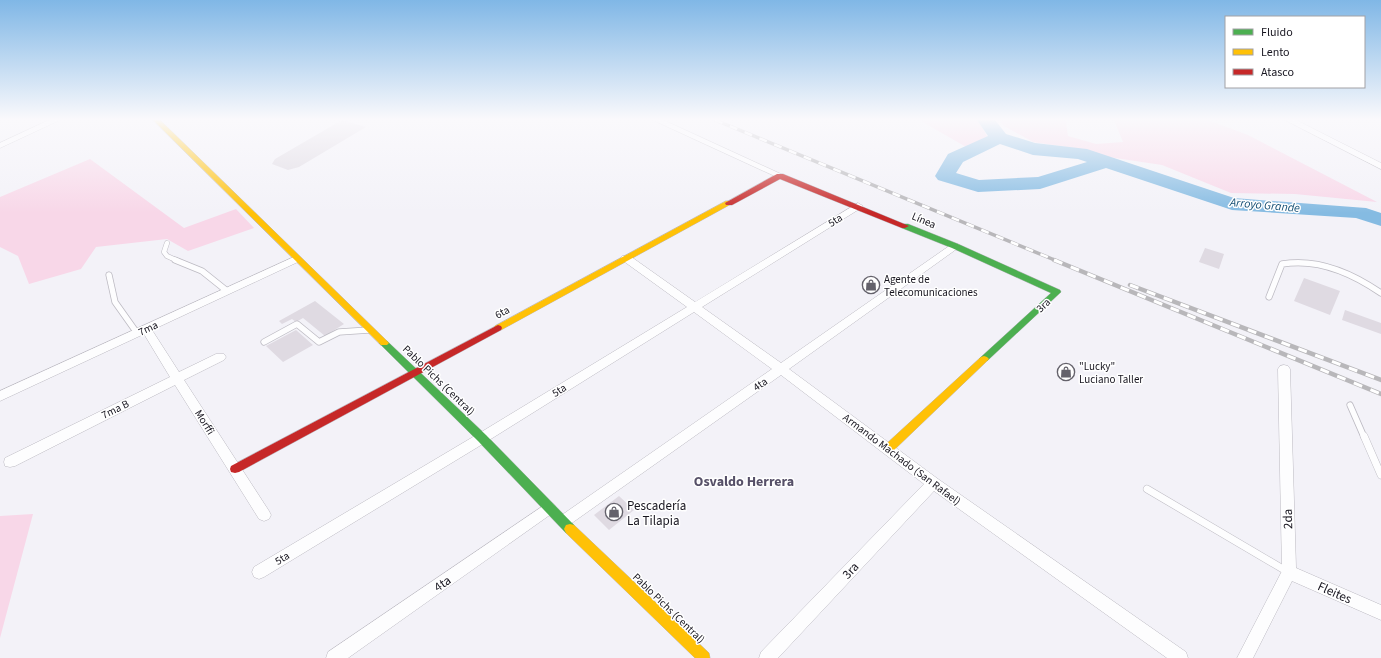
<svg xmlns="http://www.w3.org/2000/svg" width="1381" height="658" viewBox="0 0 1381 658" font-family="'Source Sans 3',sans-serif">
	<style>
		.green { fill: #f8d7e8 }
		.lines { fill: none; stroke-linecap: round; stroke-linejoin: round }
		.river { fill: #85bbe2; fill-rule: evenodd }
		.building { fill: #dfdae2 }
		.lane-far2-casing { stroke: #bcbac2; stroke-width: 5.5 }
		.lane-far1-casing { stroke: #bcbac2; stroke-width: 7 }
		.lane-casing { stroke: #bcbac2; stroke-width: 8 }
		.street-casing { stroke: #bcbac2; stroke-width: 1 }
		.fast-casing { stroke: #bcbac2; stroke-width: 1 }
		.slow-casing { stroke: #bcbac2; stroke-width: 1 }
		.jam-casing { stroke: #bcbac2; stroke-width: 1 }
		.lane-far2 { stroke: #fdfdfe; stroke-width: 4.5 }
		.lane-far1 { stroke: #fdfdfe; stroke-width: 5.5 }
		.lane { stroke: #fdfdfe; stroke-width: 7 }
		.street { fill: #fdfdfe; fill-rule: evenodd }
		.fast { fill: #4caf50; fill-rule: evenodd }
		.slow { fill: #ffc107; fill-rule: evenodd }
		.jam { fill: #c62828; fill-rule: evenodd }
		.rail-far1-casing { stroke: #b8b7ba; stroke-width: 3.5 }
		.rail-casing { stroke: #b8b7ba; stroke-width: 4.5 }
		.rail-far1 { stroke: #fff; stroke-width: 2.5; stroke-dasharray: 8; stroke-linecap: butt }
		.rail { stroke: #fff; stroke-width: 3; stroke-dasharray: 9; stroke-linecap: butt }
		.labels { text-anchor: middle; stroke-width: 3; stroke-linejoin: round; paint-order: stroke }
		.street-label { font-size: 11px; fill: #17151f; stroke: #fff }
		.poi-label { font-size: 11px; fill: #17151f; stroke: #fff; text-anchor: start }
		.water-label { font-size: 12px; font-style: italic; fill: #144f74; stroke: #fff }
		.near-poi-label { font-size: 13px; fill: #17151f; stroke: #fff; text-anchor: start }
		.near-street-label { font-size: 13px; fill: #17151f; stroke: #fff }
		.near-neighbourhood-label { font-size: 14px; font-weight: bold; fill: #565068; stroke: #fff }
	</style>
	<rect width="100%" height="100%" fill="#f3f2f8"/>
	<path class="green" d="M919,120H978L988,138L968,148Z
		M999,120H1063L1066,122L1068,136L1096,144L1123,142L1114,120H1208L1248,135L1377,202L1295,194L1231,193L1162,165L1102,156L1074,148L1033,142L1004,126Z
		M90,159L184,228L236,209L254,228L188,251L167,239L96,247L81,269L29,284L18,256L0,247V197Z
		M33,514L0,638V516Z"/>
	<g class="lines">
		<path class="river" d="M977,120H995L1006,134L1035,143L1087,149L1234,198L1366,208L1381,213V226L1356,218L1232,210L1106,168L1040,189L978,192L938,180L935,176L948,154L988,136ZM1000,144L1033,155L1078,159L1087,162L1038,177L979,180L956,173L963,162Z"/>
	</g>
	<path class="building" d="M342,120L366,127L299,167L288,170L272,164L275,159Z
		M1205,248L1224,254L1219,269L1199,262Z
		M1304,278L1340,291L1330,315L1294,301Z
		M315,301L344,324L325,336L303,318L296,322L292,319L282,324L279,321Z
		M1345,310L1381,323V334L1342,320Z
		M296,330L313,345L283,362L266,346Z
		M619,496L634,510L609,530L594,515Z"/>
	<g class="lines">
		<defs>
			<path id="lane-far2" d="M658,120L780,176
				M167,243L164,252L167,256L178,261"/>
			<path id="lane-far1" d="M175,260L202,271L227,291
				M109,275L115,302L137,333
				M1269,297L1282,264C1317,258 1352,273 1381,293
				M264,342L297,324L319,342L339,332L369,330
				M1350,405L1364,437"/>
			<path id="lane" d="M1364,436L1381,475
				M1147,489L1288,572"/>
			<path id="street" d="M49,120H60L0,148V143Z
				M1285,120H1296L1381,163V169Z
				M858,203L863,206L861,208L702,307L781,363L952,244H958L960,246L958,248L789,369L938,479L1186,652L1188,658H1167L934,491L778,658H759L761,652L924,484L781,375L569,525L564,527L559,525L557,521L559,517L772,369L694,312L486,442L264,577L259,579L254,577L252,572L254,567L478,434L687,307L622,260L621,258L622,256H630L695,302Z
				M296,256L300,257L301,259L300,261L152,330L179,372L216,354H224L226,357L224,360L184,380L269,511L271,515L269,519L264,521L259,519L175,385L15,466L10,467L5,466L4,462L5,458L170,377L144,334L0,401V391Z
				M1284,365L1288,366L1290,369L1296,568L1381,605V620L1292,581L1253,658H1237L1282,571L1278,369L1280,366Z
				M549,502L554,504L556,508L554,512L348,658H326L328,652Z"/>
			<path id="fast" d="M902,224H908L958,244L1060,290L1061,292L987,361H981L979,359L981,357L1051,293L952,248L902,228L901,226Z
				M384,340L387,341L486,435L574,525L576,529L574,533L570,534L566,533L478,441L381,345L379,343Z"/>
			<path id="slow" d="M153,120H160L387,341L389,343L387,345H381Z
				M726,201H732L733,203L501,330H495L494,328L495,326Z
				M984,356L987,357L989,359L987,361L893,451L889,452L885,451L884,448L885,445L981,357Z
				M570,524L574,525L709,653L710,658H695L566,533L564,529L566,525Z"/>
			<path id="jam" d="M777,174H783L909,226L905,228H902L780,179L732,205H726L725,203Z
				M498,325L501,326L502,328L501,330L239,472L235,473L231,472L230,469L231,466Z"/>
		</defs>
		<use href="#lane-far2" class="lane-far2-casing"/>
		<use href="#lane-far1" class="lane-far1-casing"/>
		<use href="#lane" class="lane-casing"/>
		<use href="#street" class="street-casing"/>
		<use href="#fast" class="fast-casing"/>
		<use href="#slow" class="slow-casing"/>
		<use href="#jam" class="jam-casing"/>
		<use href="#lane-far2" class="lane-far2"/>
		<use href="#lane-far1" class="lane-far1"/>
		<use href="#lane" class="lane"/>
		<use href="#street" class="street"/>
		<use href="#fast" class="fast"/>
		<use href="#slow" class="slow"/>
		<use href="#jam" class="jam"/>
		<defs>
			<path id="rail-far1" d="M715,120L1057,261"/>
			<path id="rail" d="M1054,260L1381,394
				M1130,285L1381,380"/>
		</defs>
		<use href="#rail-far1" class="rail-far1-casing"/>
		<use href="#rail" class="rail-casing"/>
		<use href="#rail-far1" class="rail-far1"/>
		<use href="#rail" class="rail"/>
	</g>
	<linearGradient id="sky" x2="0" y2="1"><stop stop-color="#80b7e6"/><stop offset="0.56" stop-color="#faf9fc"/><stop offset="1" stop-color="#faf9fc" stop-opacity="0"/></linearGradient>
	<rect width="1381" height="213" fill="url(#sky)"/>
	<defs>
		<symbol id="shop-ring" viewBox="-11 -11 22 22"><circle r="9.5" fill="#fff" stroke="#64626b" stroke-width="1.5"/><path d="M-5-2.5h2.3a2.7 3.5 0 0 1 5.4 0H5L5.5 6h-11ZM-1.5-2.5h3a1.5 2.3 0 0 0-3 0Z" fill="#64626b"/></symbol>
	</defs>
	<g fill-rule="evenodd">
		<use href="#shop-ring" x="861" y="275" width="20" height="20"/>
		<use href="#shop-ring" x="1056" y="362" width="20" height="20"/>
		<use href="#shop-ring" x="604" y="502" width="20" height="20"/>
	</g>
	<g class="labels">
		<g class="street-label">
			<text transform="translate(835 220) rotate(-32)" y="4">5ta</text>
			<text transform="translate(924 220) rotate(23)" y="4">Línea</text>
			<text transform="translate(1043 305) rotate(-43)" y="4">3ra</text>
			<text transform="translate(502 312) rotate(-28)" y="4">6ta</text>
			<text transform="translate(148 328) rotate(-25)" y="4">7ma</text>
			<text transform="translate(439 380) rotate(44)" y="4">Pablo Pichs (Central)</text>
			<text transform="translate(760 384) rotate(-35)" y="4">4ta</text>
			<text transform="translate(559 390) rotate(-32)" y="4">5ta</text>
			<text transform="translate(115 409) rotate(-26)" y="4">7ma B</text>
			<text transform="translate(205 422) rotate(58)" y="4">Morffi</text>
			<text transform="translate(902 459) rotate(37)" y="4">Armando Machado (San Rafael)</text>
			<text transform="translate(282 558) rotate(-31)" y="4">5ta</text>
			<text transform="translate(669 608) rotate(44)" y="4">Pablo Pichs (Central)</text>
		</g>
		<g class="poi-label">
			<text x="884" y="283">Agente de<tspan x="884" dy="13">Telecomunicaciones</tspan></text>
			<text x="1079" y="370">"Lucky"<tspan x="1079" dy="13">Luciano Taller</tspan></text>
		</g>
		<g class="water-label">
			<text transform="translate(1265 205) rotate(5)" y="4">Arroyo Grande</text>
		</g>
		<g class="near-poi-label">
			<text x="627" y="510">Pescadería<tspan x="627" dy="15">La Tilapia</tspan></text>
		</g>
		<g class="near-street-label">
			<text transform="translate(1287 519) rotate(-91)" y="5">2da</text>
			<text transform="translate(850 570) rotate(-47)" y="5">3ra</text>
			<text transform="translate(442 583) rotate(-35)" y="5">4ta</text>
			<text transform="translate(1335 592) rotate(24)" y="5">Fleites</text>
		</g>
		<g class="near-neighbourhood-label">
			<text x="744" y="486">Osvaldo Herrera</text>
		</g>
	</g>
	<rect x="1225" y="16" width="140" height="72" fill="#ffffff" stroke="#a2a1a5"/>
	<rect x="1233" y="29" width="20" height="6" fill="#4caf50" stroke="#a2a1a5"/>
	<text x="1261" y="36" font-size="12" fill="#17151f">Fluido</text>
	<rect x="1233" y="49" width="20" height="6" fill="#ffc107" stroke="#a2a1a5"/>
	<text x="1261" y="56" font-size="12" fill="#17151f">Lento</text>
	<rect x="1233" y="69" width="20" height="6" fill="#c62828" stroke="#a2a1a5"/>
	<text x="1261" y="76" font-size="12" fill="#17151f">Atasco</text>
</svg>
